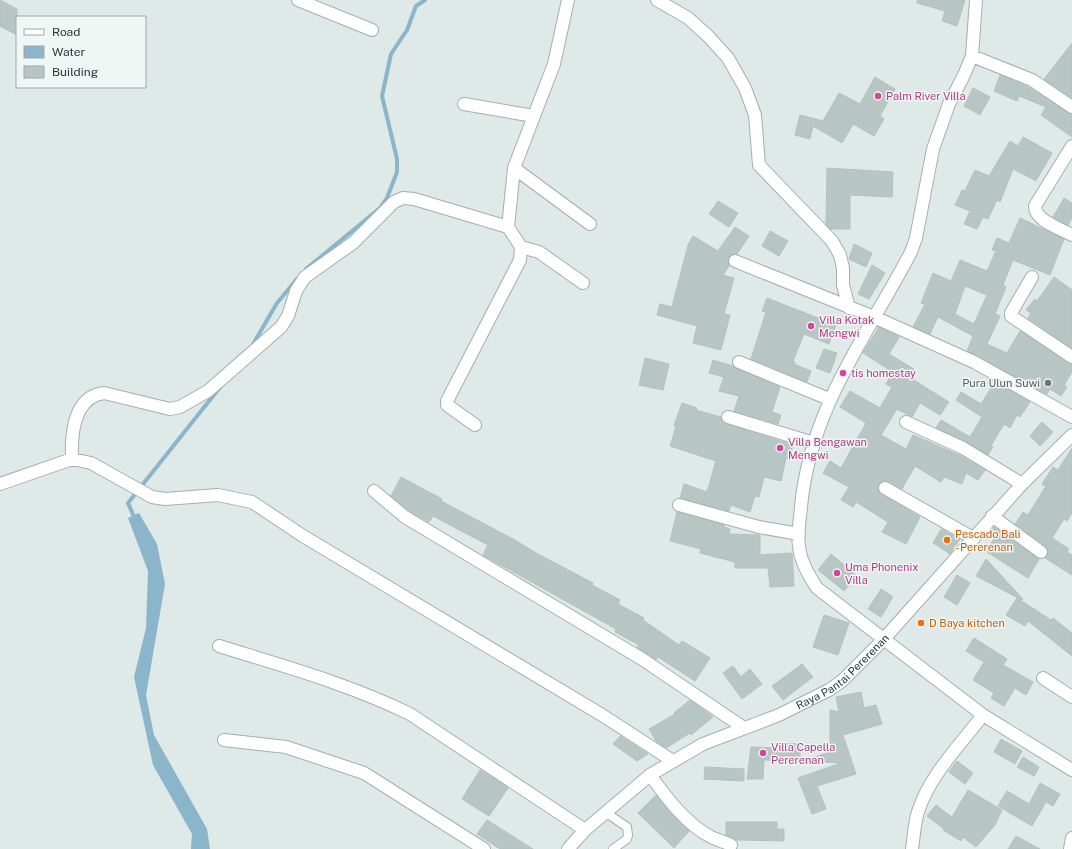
<svg xmlns="http://www.w3.org/2000/svg" width="1072" height="849" viewBox="0 0 1072 849" font-family="'Public Sans',sans-serif">
	<style>
		.water { fill: #8ab5cb }
		.lines { fill: none; stroke-linecap: round; stroke-linejoin: round }
		.stream { stroke: #8ab5cb; stroke-width: 4 }
		.building { fill: #b8c6c3; stroke: #b2c2be; fill-rule: evenodd }
		.service-casing { stroke: #a2b0ae; stroke-width: 10 }
		.minor-casing { stroke: #a2b0ae; stroke-width: 14 }
		.tertiary-casing { stroke: #a2b0ae; stroke-width: 14 }
		.service { stroke: #fff; stroke-width: 8 }
		.minor { stroke: #fff; stroke-width: 12 }
		.tertiary { stroke: #fff; stroke-width: 12 }
		.hotel-dot { fill: #d1479c; stroke: #eff6f4; stroke-width: 1.5 }
		.worship-dot { fill: #6b7280; stroke: #eff6f4; stroke-width: 1.5 }
		.food-dot { fill: #e8710a; stroke: #eff6f4; stroke-width: 1.5 }
		.labels { text-anchor: middle; stroke-width: 3; stroke-linejoin: round; paint-order: stroke }
		.hotel-label { font-size: 11px; fill: #b23c85; stroke: #eff6f4; text-anchor: start }
		.worship-label { font-size: 11px; fill: #5b616d; stroke: #eff6f4; text-anchor: end }
		.food-label { font-size: 11px; fill: #c56008; stroke: #eff6f4; text-anchor: start }
		.street-label { font-size: 11px; fill: #213836; stroke: #eff6f4 }
	</style>
	<rect width="100%" height="100%" fill="#dfe9e7"/>
	<path class="water" d="M139,513L157,544L165,584L146,695L154,735L207,829L210,849H191L192,834L153,765L134,677L146,628L148,571L128,518Z"/>
	<g class="lines">
		<path class="stream" d="M306,269L380,208L387,198L397,172V159L382,96L391,54L407,30L416,6L425,0
			M252,346L277,303L297,279
			M135,519L128,503L221,386"/>
	</g>
	<path class="building" d="M0,0L17,9V35L0,26Z
		M917,0H965L957,26L942,21L945,11L917,3Z
		M1072,43V98L1044,79Z
		M1000,75L1028,87L1072,114V137L1041,115L1046,107L1019,96L1017,101L994,91Z
		M875,77L895,89L880,116L884,119L874,136L853,124L842,143L813,126L810,139L795,135L800,115L823,121L839,93L860,104Z
		M973,88L990,97L980,115L964,106Z
		M1023,137L1052,153L1036,181L1013,169L1000,202L997,200L988,219L983,217L977,229L964,224L970,211L955,205L962,190L965,191L975,170L989,176L1010,141L1018,146Z
		M827,168L893,172L892,197L850,195V229H830L826,224Z
		M1064,198L1072,203V218L1068,225L1053,217Z
		M718,201L738,213L729,227L709,214Z
		M1020,218L1064,239L1050,275L1013,260L1003,285L1006,287L995,314L1000,316L987,344L1007,353L1020,331L1072,364V372L1064,385L1067,387L1061,396L1050,389L1047,394L967,351L973,336L938,317L930,334L913,327L925,304L921,303L933,273L951,281L960,260L987,271L996,251L992,250L997,238L1009,243ZM965,286L987,295L974,324L955,314Z
		M735,227L749,236L737,254L731,255L728,258L729,266L723,275L734,278L724,314L730,315L721,350L693,343L697,326L657,315L660,304L672,307L688,245L693,236L718,251Z
		M770,231L788,241L779,256L762,246Z
		M854,244L872,253L866,267L849,259Z
		M872,265L885,273L869,299L858,294Z
		M1054,277L1072,290V348L1028,318L1031,313L1026,310L1035,299L1037,301Z
		M767,298L836,325L829,344L804,334L793,361L795,362L794,364L811,371L807,382L751,359L766,312L762,311Z
		M879,327L899,337L889,354L914,369L909,377L949,402L940,415L920,403L912,417L897,409L881,435L906,449L913,435L959,455L985,470L978,480L966,473L962,484L944,477L941,482L915,466L902,489L888,481L881,482L878,488L881,494L920,517L906,544L882,532L888,522L856,502L853,507L841,500L849,487L823,473L830,461L841,468L866,423L840,407L850,391L880,408L892,387L886,384L893,372L863,353Z
		M824,349L837,353L830,373L816,368Z
		M645,358L669,364L663,390L639,385Z
		M713,360L733,366L780,387L772,412L781,415L778,424L734,411L739,396L719,391L724,377L709,373Z
		M995,382L1030,402L1020,417L1017,415L1010,428L1004,424L991,446L993,447L988,455L967,442L936,428L941,420L970,437L982,417L956,400L961,392L981,404Z
		M682,403L697,408L696,410L721,417L722,422L726,424L793,445L789,459L786,458L781,481L764,477L759,497L755,496L750,512L731,505L729,511L680,498L684,484L707,492L716,461L670,446L676,427L674,426Z
		M1042,422L1053,432L1040,446L1030,436Z
		M1072,448V513L1067,521L1064,519L1052,538L1069,549L1067,552L1072,555V575L1045,558L1048,552L1046,546L1015,524L1023,512L1028,515L1046,486L1042,484L1053,467L1058,470Z
		M401,477L442,499L441,501L513,539L538,554L593,583L592,585L620,600L618,604L644,618L643,620L679,645L682,641L710,658L695,681L658,657L656,660L637,647L639,645L615,632L616,629L483,555L488,545L433,516L429,522L409,511L391,496Z
		M677,512L724,525V527L730,529L729,534L760,535V555L792,553L794,586L770,587L768,568H735V562L700,553L701,549L670,541Z
		M994,527L1039,559L1028,578L987,552L995,536L990,533Z
		M941,529L960,539L950,554L933,543Z
		M831,554L857,576L844,591L818,570Z
		M986,559L1023,599L1022,600L976,576Z
		M957,575L970,583L957,605L944,597Z
		M881,589L893,597L881,617L868,609Z
		M1017,598L1051,620L1053,618L1072,633V656L1028,621L1025,626L1006,615Z
		M824,615L849,623L838,655L813,647Z
		M974,638L1007,659L1003,665L1033,682L1026,695L1015,688L1004,706L991,698L994,693L973,680L984,662L966,651Z
		M802,664L813,677L783,700L772,686Z
		M733,666L741,677L750,669L762,684L742,699L723,673Z
		M861,692L864,708L876,705L882,724L843,735L856,774L817,786L826,809L812,814L798,778L841,763L806,761V760L830,752V710L839,712L836,697Z
		M690,700L713,717L691,735L690,733L666,748L656,741L649,729L675,714L674,713Z
		M620,736L648,754L637,761L613,744Z
		M1001,739L1022,751L1015,764L994,752Z
		M777,743L800,744V761L764,760L763,779H747L751,747L776,748Z
		M1023,757L1039,767L1034,776L1017,767Z
		M957,761L973,773L965,784L949,772Z
		M705,767L744,769V781L704,779Z
		M480,770L508,788L489,816L462,799Z
		M1040,783L1060,794L1053,806L1046,802L1032,826L998,806L1007,791L1029,804Z
		M968,790L1002,810L995,825L976,847L963,837L961,841L943,830L944,829L927,816L936,805L952,817Z
		M656,795L671,814L689,831L674,848L638,813Z
		M487,820L533,849H500L477,834Z
		M726,822H777V829H784V841L737,840L726,835Z
		M1016,836L1040,849H1008Z"/>
	<g class="lines">
		<defs>
			<path id="service" d="M605,812L627,827L628,835L627,839L613,849"/>
			<path id="minor" d="M298,0L372,30
				M657,0L688,18L708,36L728,58L745,88L755,115L759,165L832,241L840,255L843,268V285L849,308
				M976,0L972,56L964,75L949,104L933,149L916,238L911,252C867,336 810,408 801,507C800,520 797,533 799,546C800,561 809,576 817,588L983,715L1072,770
				M972,56L1032,80L1072,107
				M464,104L534,116
				M1072,146L1035,206C1034,220 1061,229 1072,235
				M514,168L590,224
				M508,227L514,168L554,64L568,0
				M521,247L539,252L583,283
				M735,261L874,317L974,362L1072,417
				M1032,277L1011,313V316L1072,357
				M739,362L829,399
				M728,417L814,443
				M906,422L963,448L1022,484
				M72,459C71,434 73,397 104,393L170,409L180,407L208,391L281,327L288,316L296,291L305,277L353,243L394,202L403,198L414,199L508,227L521,247L520,260L447,401V405L475,425
				M0,484L72,459L91,463L152,497L165,499L218,495L252,502L303,536L602,715L673,761
				M885,488L973,538
				M374,491L405,517L642,659L744,728
				M679,505L759,527L799,534
				M992,516L1041,552
				M219,646C283,666 349,684 410,714L585,830
				M1043,678L1072,697
				M224,740L286,747L364,773L484,849
				M650,775C666,797 686,824 711,837C717,840 725,842 731,845
				M912,849C914,837 914,824 918,812C929,776 960,745 983,715
				M1070,849L1072,838"/>
			<g id="tertiary">
				<path id="s1" d="M568,849L585,830L650,775L703,744L779,715L829,690L842,681L883,640L1022,484L1072,435"/>
			</g>
		</defs>
		<use href="#service" class="service-casing"/>
		<use href="#minor" class="minor-casing"/>
		<use href="#tertiary" class="tertiary-casing"/>
		<use href="#service" class="service"/>
		<use href="#minor" class="minor"/>
		<use href="#tertiary" class="tertiary"/>
	</g>
	<g class="hotel-dot">
		<circle cx="878" cy="96" r="4"/>
		<circle cx="811" cy="326" r="4"/>
		<circle cx="843" cy="373" r="4"/>
		<circle cx="780" cy="448" r="4"/>
		<circle cx="837" cy="573" r="4"/>
		<circle cx="763" cy="753" r="4"/>
	</g>
	<circle class="worship-dot" cx="1048" cy="383" r="4"/>
	<g class="food-dot">
		<circle cx="947" cy="540" r="4"/>
		<circle cx="921" cy="623" r="4"/>
	</g>
	<g class="labels">
		<g class="hotel-label">
			<text x="886" y="100">Palm River Villa</text>
			<text x="819" y="324">Villa Kotak<tspan x="819" dy="13">Mengwi</tspan></text>
			<text x="851" y="377">tis homestay</text>
			<text x="788" y="446">Villa Bengawan<tspan x="788" dy="13">Mengwi</tspan></text>
			<text x="845" y="571">Uma Phonenix<tspan x="845" dy="13">Villa</tspan></text>
			<text x="771" y="751">Villa Capella<tspan x="771" dy="13">Pererenan</tspan></text>
		</g>
		<g class="worship-label">
			<text x="1040" y="387">Pura Ulun Suwi</text>
		</g>
		<g class="food-label">
			<text x="955" y="538">Pescado Bali<tspan x="955" dy="13">- Pererenan</tspan></text>
			<text x="929" y="627">D Baya kitchen</text>
		</g>
		<g class="street-label">
			<text dy="4" stroke="none"><textPath href="#s1" startOffset="331">Raya Pantai Pererenan</textPath></text>
		</g>
	</g>
	<rect x="16" y="16" width="130" height="72" fill="#eff6f4" stroke="#9daaa8"/>
	<rect x="24" y="29" width="20" height="6" fill="#ffffff" stroke="#9daaa8"/>
	<text x="52" y="36" font-size="12" fill="#213836">Road</text>
	<rect x="24" y="46" width="20" height="12" fill="#8ab5cb" stroke="#9daaa8"/>
	<text x="52" y="56" font-size="12" fill="#213836">Water</text>
	<rect x="24" y="66" width="20" height="12" fill="#b8c6c3" stroke="#9daaa8"/>
	<text x="52" y="76" font-size="12" fill="#213836">Building</text>
</svg>
